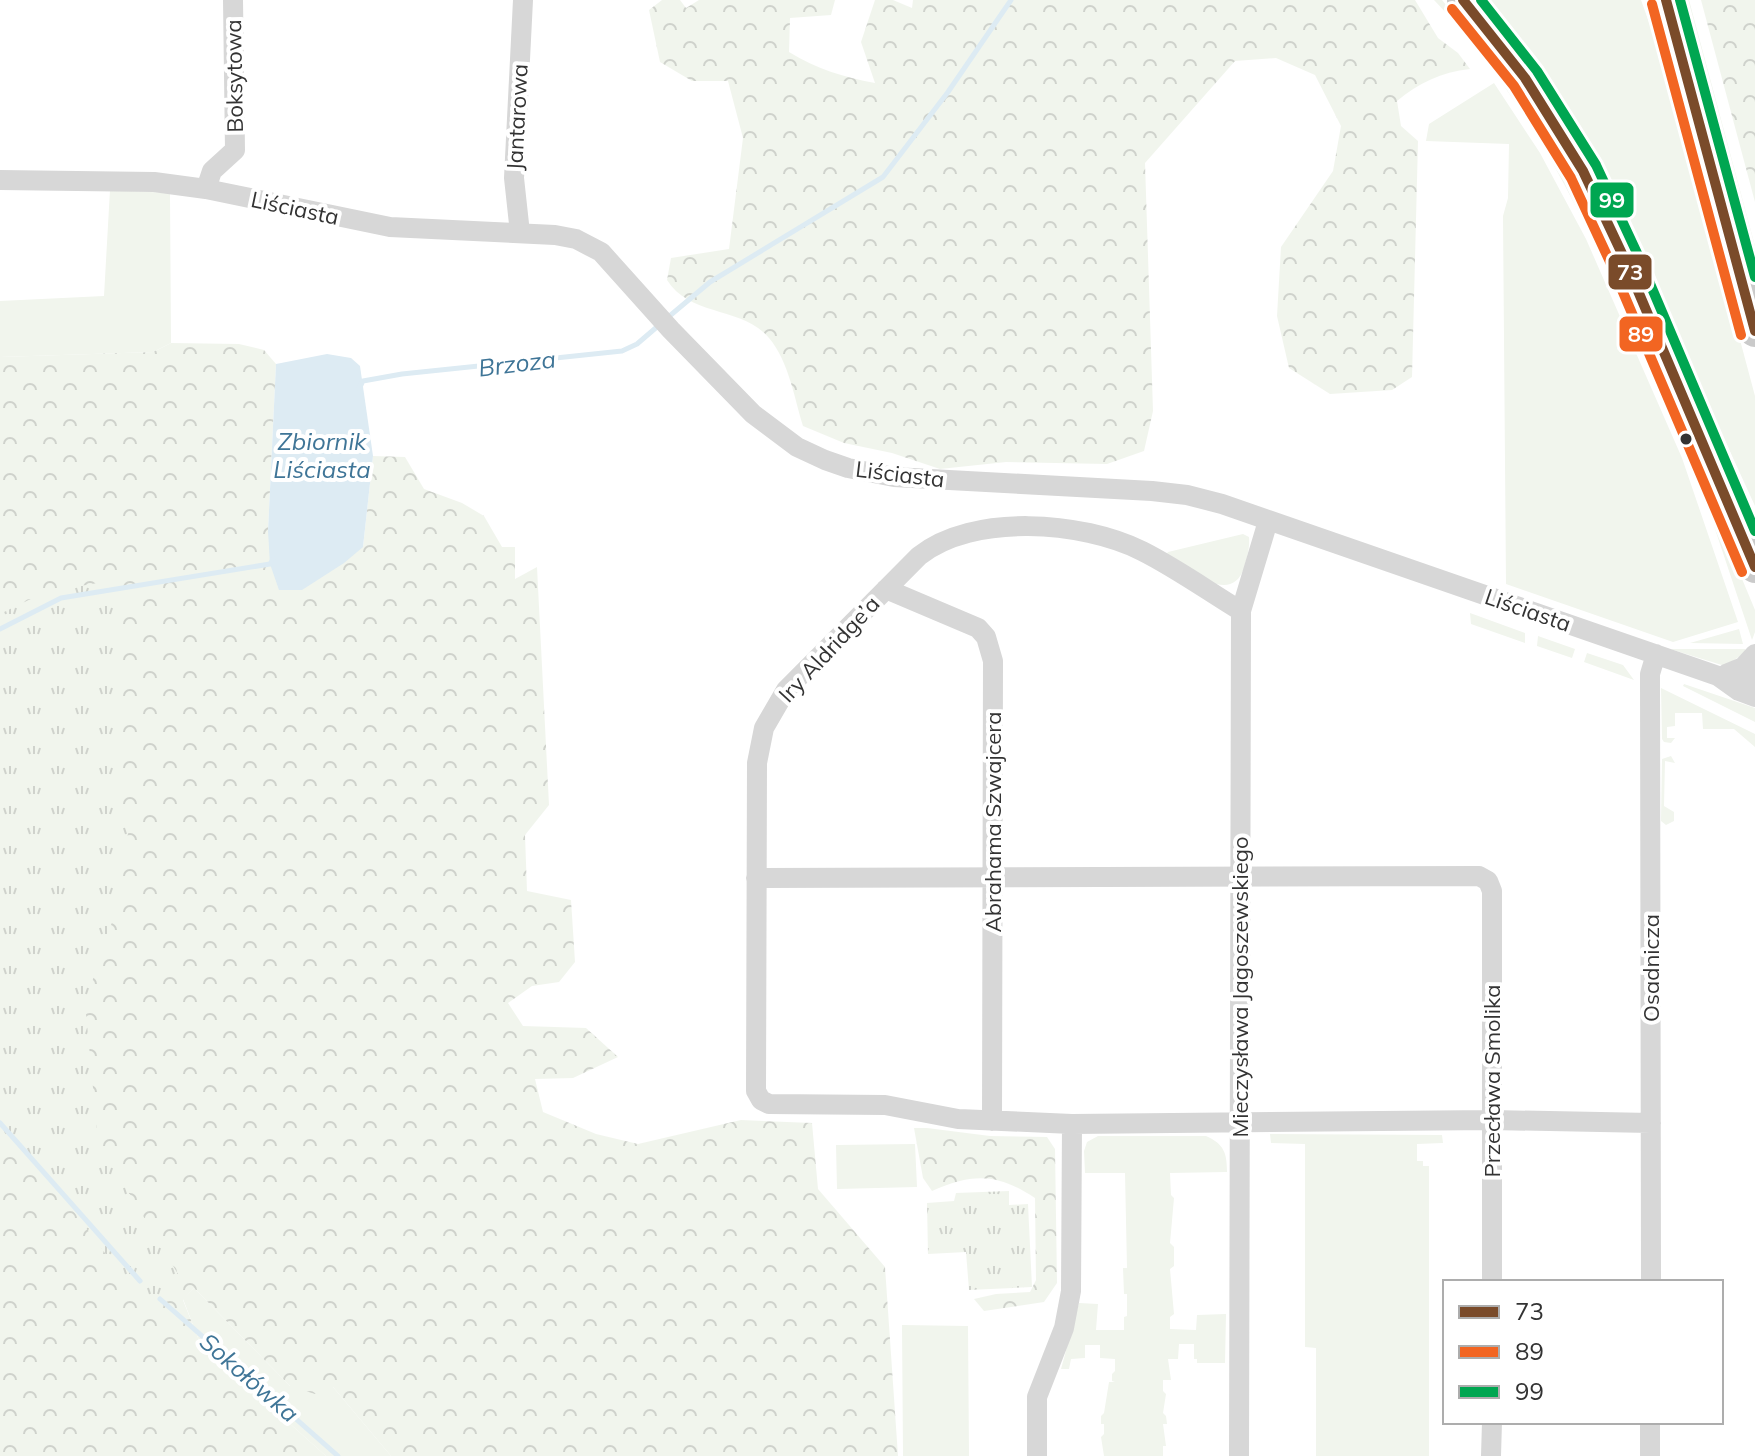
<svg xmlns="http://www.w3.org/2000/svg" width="1755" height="1456" viewBox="0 0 1755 1456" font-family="Mulish,sans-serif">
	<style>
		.grass { fill: #f1f5ed }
		.forest { fill: url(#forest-crowns) }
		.park { fill: url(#park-tufts) }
		.water { fill: #ddebf3 }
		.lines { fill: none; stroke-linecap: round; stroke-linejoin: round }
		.stream { stroke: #ddebf3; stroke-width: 5 }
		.street { stroke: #d7d7d7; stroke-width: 20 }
		.primary { stroke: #cacaca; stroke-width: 32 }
		.bus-1-casing { stroke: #fff; stroke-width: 16 }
		.bus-2-casing { stroke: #fff; stroke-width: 16 }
		.bus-3-casing { stroke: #fff; stroke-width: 16 }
		.bus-1 { stroke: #7a4b2a; stroke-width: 10 }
		.bus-2 { stroke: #f26522; stroke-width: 10 }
		.bus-3 { stroke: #00a651; stroke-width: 10 }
		.bus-dot { fill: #333; stroke: #fff; stroke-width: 3 }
		.labels { text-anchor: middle; stroke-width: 8; stroke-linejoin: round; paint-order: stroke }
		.street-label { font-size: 22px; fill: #333; stroke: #fff }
		.water-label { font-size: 24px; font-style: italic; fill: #3f7597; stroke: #fff }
		.line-badge { stroke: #fff; stroke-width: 3 }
		.badge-label { font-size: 22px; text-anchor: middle; font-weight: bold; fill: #fff }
	</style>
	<defs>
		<pattern id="forest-crowns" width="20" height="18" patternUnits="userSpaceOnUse" patternTransform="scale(2)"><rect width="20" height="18" fill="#f1f5ed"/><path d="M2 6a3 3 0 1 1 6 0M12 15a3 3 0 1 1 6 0" fill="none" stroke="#cfd2cc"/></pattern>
		<pattern id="park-tufts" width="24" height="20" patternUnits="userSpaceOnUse" patternTransform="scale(2)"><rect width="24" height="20" fill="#f1f5ed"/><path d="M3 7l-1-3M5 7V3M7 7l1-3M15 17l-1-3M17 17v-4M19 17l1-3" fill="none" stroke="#cfd2cc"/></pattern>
	</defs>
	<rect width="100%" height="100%" fill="#fff"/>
	<path class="grass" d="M1434,0H1442L1494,63L1492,68L1464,32Z
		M1485,0H1641L1673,89L1755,396V506L1605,178L1560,100L1526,52Z
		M1682,0H1689L1755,246V269Z
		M1498,78H1505L1541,132L1584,208L1665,395L1661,396C1614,286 1569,175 1498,78Z
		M1494,83L1540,153L1586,239L1682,458L1738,622L1673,642L1506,584L1503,216L1508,198L1509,144L1426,141L1429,124Z
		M110,190L170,193L171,343L153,352L0,357V301L104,296Z
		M1690,454L1755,610V632L1752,640Z
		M1243,534L1249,537C1250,548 1247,557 1244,568C1231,607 1187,568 1166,555L1168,552Z
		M1470,613L1525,633V643L1471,624Z
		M1739,629L1743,644L1690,643Z
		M1538,636L1575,649L1572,658L1537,646Z
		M1670,649H1745L1746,652L1725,666Z
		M1587,653L1623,665L1634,680L1584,662Z
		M1684,684L1755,708V722L1683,686Z
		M1661,688L1755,734V747L1734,729H1703L1702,713H1675V726L1667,727V738H1675L1671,743L1664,742L1662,739Z
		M1671,756L1675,763L1665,761L1664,806L1674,812V821L1666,825L1661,821L1662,759Z
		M1270,1134L1442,1135L1443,1143L1417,1144V1161H1423V1166H1429V1456H1316V1348L1305,1347V1144L1271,1143Z
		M1098,1136H1206C1224,1144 1227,1153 1227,1172L1170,1173L1171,1195L1174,1198L1170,1243L1174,1247V1266L1170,1269L1174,1314L1170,1317V1329L1196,1330L1197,1315L1226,1314L1225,1363H1197V1359H1194V1344H1179L1178,1359H1168L1171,1380H1163V1391L1166,1394L1163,1413L1166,1416L1167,1424H1163L1166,1446H1163V1456H1104L1101,1437L1104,1434V1424H1101V1416L1104,1413L1109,1382H1115L1112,1381V1374L1115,1371V1359L1100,1358V1345H1085V1358L1071,1359L1069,1369H1061L1079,1303L1098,1304L1096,1330H1124V1317L1127,1316V1294H1124L1123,1268H1127L1125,1173H1085L1084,1151L1087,1142Z
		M915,1144L917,1187L837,1189L836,1145Z
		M194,1288L290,1386L333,1387L391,1456H326L200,1343L183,1299Z
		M902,1325L968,1326L969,1456H903Z"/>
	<path class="forest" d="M662,0H680L686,8L699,0H835L831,15L790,18L789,52C817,69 843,77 875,83L861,42L875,0H893L912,8L913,0H1415L1438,38L1458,53L1470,69C1441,72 1419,83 1397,101L1401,126L1418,141L1412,377L1392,390L1330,394L1289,368L1277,316L1281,247L1333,171L1341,126L1315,75L1276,58L1235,61L1145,163L1153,411L1144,451L1107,464L1006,462L940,469L892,453L844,443L803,426C794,397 789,362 769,338C742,306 690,317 667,280L671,258L729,249L743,138L728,81H692L660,62L649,10Z
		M1701,0H1755V202Z
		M171,343L239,344L264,350L276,364L268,531L363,547L373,456L405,457L424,489L462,503L484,516L502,547H515V579L537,567L549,805L525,835L527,891L571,900L575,962L559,982L532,986L508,1003L523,1026L586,1028L618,1057L573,1078L535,1079L543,1112L596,1134L638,1144L741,1120L812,1123L818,1189L885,1267L898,1456H391L333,1387L315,1394L290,1386L194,1288L183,1300L200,1343L326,1456H0V357L153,352Z
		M914,1128H927L990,1136L1047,1137L1055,1149L1057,1283L1044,1302L984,1311L974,1299L996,1294L1030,1292L1036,1280L1035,1198C997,1173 973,1173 932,1191L923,1178Z"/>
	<path class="park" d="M121,579L123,806L132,805L118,904L85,1003L98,1141L178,1274L172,1295L154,1306L136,1294L58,1191L0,1128V614L45,592Z
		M1009,1191V1205L1028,1204L1032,1287L969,1290L966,1252L928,1254L927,1203L954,1201L956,1193Z"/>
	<path class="water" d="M327,354L351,358L360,366L373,456L363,547L344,563L302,590H279L270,564L268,531L276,364Z"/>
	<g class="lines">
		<path class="stream" d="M666,319L710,282L883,177L948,92L1011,0
			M359,389L363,381L402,374L622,351L637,344L658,326
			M0,629L61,598L270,564L273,559
			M0,1123L140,1281
			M160,1299L338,1456"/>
		<path class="street" d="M0,180L154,182L206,189L390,227L555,235L576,239L601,252L671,330L753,414L797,447L825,460L848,468L894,477L1152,491L1187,495L1222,504L1718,676L1755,678
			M206,189L212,171L235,150L233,0
			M520,233L514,178L523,0
			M886,589L978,628L986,637L993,661L992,1121
			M1241,611C1208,591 1176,568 1142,551C1082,521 973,513 919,556L786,690L764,728L757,763L756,1091L761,1100L769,1104L885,1105L958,1119L1072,1124L1492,1120L1651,1123
			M1726,674L1743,667L1755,654
			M1718,676L1739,691L1755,697
			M756,878L1479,876L1488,881L1492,891V1282
			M1651,1282L1650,674L1656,654
			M1037,1456V1397L1064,1328L1071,1291L1072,1124
			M1239,1456L1241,611L1268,521
			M1491,1456L1492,1422
			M1650,1456V1422"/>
		<path class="primary" d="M1463,0L1525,78L1583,171L1624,258L1755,567
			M1666,0L1755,331"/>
		<defs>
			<path id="bus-1" d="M1463,0L1525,78L1583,171L1624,258L1755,567
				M1666,0L1755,331"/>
			<path id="bus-2" d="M1652,4L1741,335
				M1452,9L1514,86L1571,178L1611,264L1742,572"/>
			<path id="bus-3" d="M1481,0L1537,71L1596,165L1637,253L1755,531
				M1680,0L1755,277"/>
		</defs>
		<use href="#bus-1" class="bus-1-casing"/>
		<use href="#bus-2" class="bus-2-casing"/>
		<use href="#bus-3" class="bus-3-casing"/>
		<use href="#bus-1" class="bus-1"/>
		<use href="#bus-2" class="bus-2"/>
		<use href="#bus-3" class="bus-3"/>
	</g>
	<circle class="bus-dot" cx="1686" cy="439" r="7"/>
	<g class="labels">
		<g class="street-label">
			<text transform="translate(234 76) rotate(-91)" y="8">Boksytowa</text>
			<text transform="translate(517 117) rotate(-87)" y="8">Jantarowa</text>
			<text transform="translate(295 208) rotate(12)" y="8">Liściasta</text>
			<text transform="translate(900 474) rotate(7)" y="8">Liściasta</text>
			<text transform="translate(1528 610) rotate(19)" y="8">Liściasta</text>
			<text transform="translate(829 649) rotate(-47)" y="8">Iry Aldridge’a</text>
			<text transform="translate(993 822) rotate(-90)" y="8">Abrahama Szwajcera</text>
			<text transform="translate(1651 968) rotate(-90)" y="8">Osadnicza</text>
			<text transform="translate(1240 987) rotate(-90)" y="8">Mieczysława Jagoszewskiego</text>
			<text transform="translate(1492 1081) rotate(-90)" y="8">Przecława Smolika</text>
		</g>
		<g class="water-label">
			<text transform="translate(517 364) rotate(-7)" y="8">Brzoza</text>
			<text x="322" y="450">Zbiornik<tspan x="322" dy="28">Liściasta</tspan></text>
			<text transform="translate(249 1378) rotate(41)" y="8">Sokołówka</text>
		</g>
	</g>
	<g class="line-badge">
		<rect x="1589" y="181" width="46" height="38" rx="8" fill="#00a651"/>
		<rect x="1607" y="253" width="46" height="38" rx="8" fill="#7a4b2a"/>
		<rect x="1618" y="315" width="46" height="38" rx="8" fill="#f26522"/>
	</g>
	<g class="badge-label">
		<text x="1612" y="208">99</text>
		<text x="1630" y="280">73</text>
		<text x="1641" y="342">89</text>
	</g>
	<rect x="1443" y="1280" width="280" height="144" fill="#ffffff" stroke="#adadad" stroke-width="2"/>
	<rect x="1459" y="1306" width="40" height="12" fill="#7a4b2a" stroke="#adadad" stroke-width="2"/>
	<text x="1515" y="1320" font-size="24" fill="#333333">73</text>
	<rect x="1459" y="1346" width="40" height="12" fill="#f26522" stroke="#adadad" stroke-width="2"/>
	<text x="1515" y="1360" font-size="24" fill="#333333">89</text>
	<rect x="1459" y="1386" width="40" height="12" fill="#00a651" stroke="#adadad" stroke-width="2"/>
	<text x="1515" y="1400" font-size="24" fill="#333333">99</text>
</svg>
